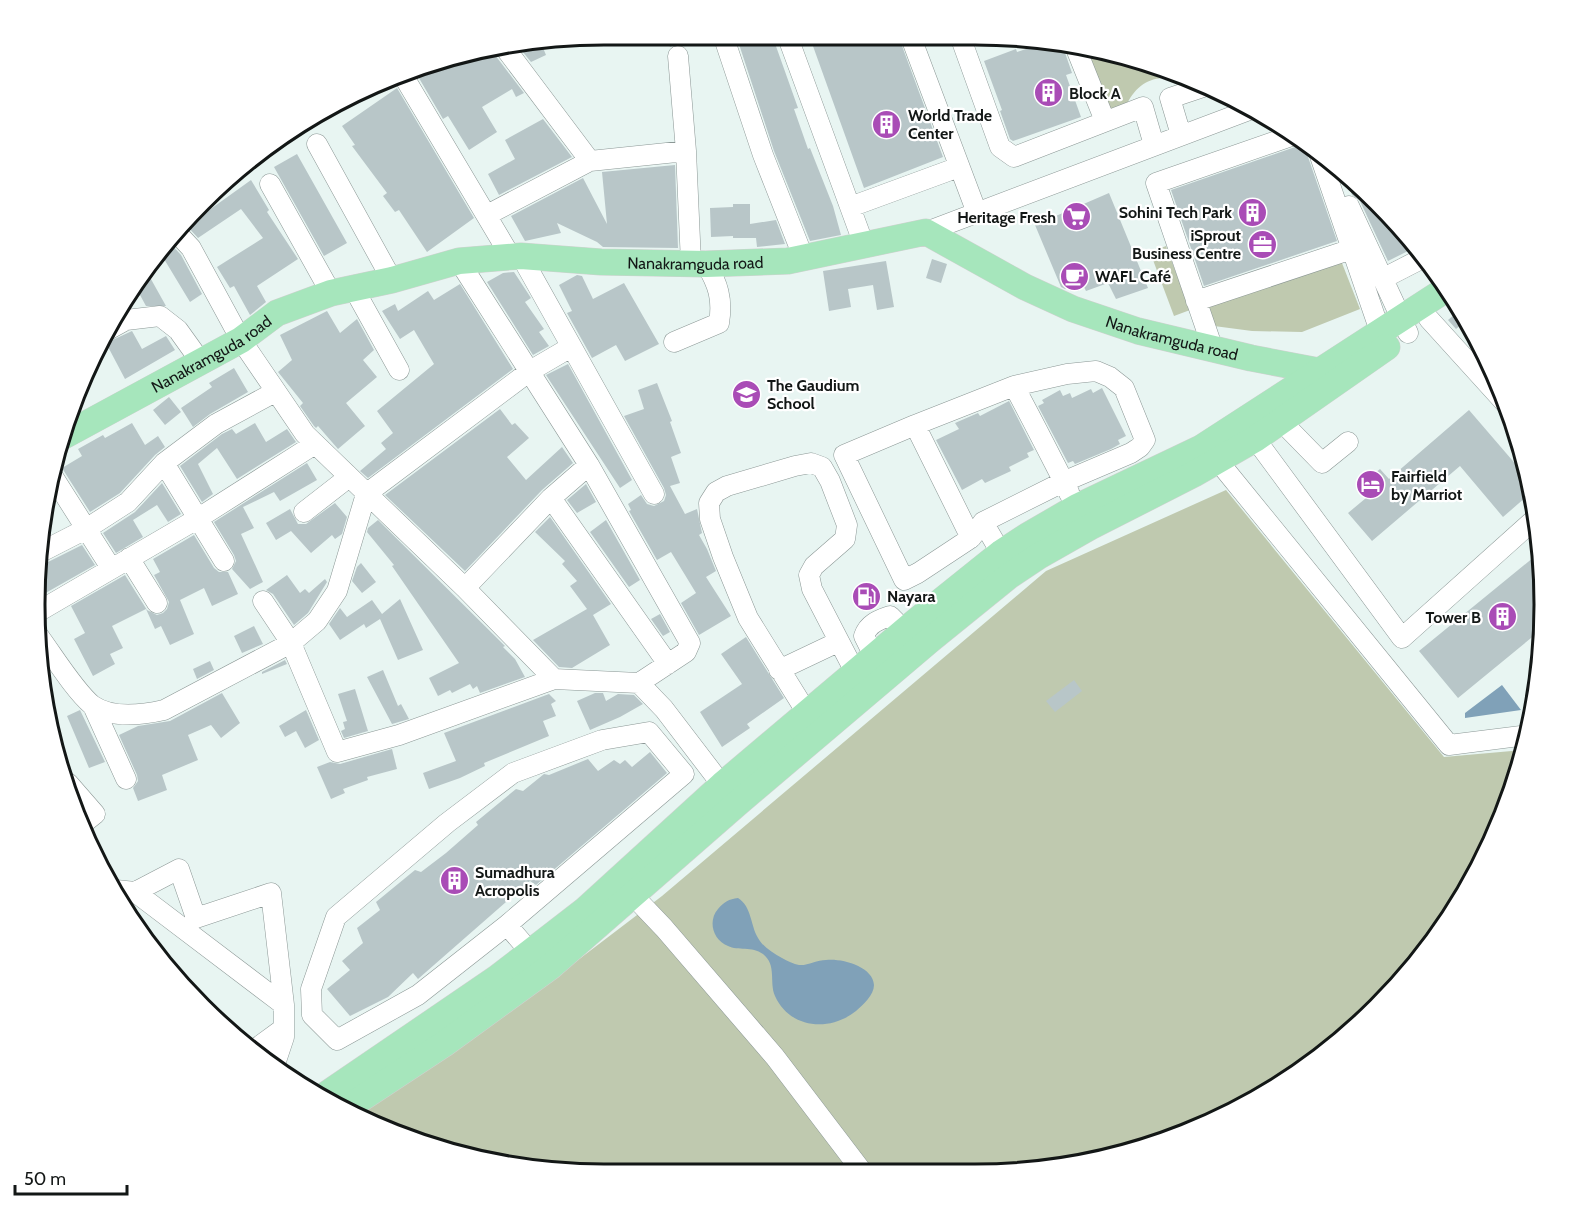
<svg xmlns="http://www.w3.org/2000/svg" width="1579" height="1209" viewBox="0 0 1579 1209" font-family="Cabin,sans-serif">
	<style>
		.green { fill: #bfc9af }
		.water { fill: #80a1b8 }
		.building { fill: #b8c6c8 }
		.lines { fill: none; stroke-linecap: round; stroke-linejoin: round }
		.minor-casing { stroke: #8b9795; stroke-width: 21 }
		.major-casing { stroke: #d0d1d0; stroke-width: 27 }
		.minor { stroke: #fff; stroke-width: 20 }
		.major { stroke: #a6e6bc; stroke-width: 26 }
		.labels { text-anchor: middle; stroke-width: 4.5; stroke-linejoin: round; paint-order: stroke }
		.poi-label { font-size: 16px; font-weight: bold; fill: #131716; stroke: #fff; text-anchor: start }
		.street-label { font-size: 16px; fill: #131716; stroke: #fff }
		.rim { fill: none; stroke: #131716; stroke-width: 3 }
	</style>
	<rect width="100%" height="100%" fill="#e8f5f2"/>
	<path class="green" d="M1080,47L1122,54L1189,79L1184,82C1161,73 1139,79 1127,104L1106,110Z
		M1166,246L1190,310L1174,316L1150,252Z
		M1340,258L1360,309L1302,332L1252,331L1214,326L1206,305Z
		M1226,490L1444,757L1523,750L1501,823L1448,921L1377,1008L1291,1079L1158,1144L1049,1170H530L421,1144L355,1112L557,976L662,896L1046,571Z"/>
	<path class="water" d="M1502,685L1521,710L1465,718V713Z
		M738,898C752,907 750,924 758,938C763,947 773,953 782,958C787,961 794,964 799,965C807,966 817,960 826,960C841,958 873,966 874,985C874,995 863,1005 856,1011C830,1032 790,1029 775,996C769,982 777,965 763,954C752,946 738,951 728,946C712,940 708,920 718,909C724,902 729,899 738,898Z"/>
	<path class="building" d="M664,35H702L681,45L676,44L670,47Z
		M736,35H772L798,108L794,109L808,149L810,148L833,206L841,235L810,241L774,151Z
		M809,35H898L943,157L864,188Z
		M1047,42L1062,44L1072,73L1066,75L1081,117L1013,141L1010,139L1000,111L1002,110L984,61L1016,49L1017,52Z
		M541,43L546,55L531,62L518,46Z
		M493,49L495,55L524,93L516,97L512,89L482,107L497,132L469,150L448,116L443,119L416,73L424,67L457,54Z
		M397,88L474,218L427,252L399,210L395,212L383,196L387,193L352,146L355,145L342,126Z
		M543,119L572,157L499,195L488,174L515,159L505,140Z
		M1304,141L1308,144L1307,154L1337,241L1204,286L1171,190L1298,146Z
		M297,154L347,243L324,256L274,167Z
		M675,165L678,248L603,247L597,242L557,223L561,233L525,241L511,216L583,178L607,224L602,172Z
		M1346,179L1389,225L1412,249L1388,261L1360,201L1352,195Z
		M251,180L269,210L267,212L298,259L257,286L266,302L250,315L234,286L230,288L217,267L263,238L241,209L198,238L187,226Z
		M1109,193L1148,288L1116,299L1108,283L1086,291L1082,283L1065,289L1061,287L1035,225Z
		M733,204H750V224L776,220L785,244L757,247L756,238H733V236L711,237L710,208L733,207Z
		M170,243L181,255L202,294L190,302L161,254Z
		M932,259L947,264L941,283L926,278Z
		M886,261L894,307L877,310L873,285L848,289L851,307L829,311L823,271Z
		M147,272L166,306H146L140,295L123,304Z
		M514,272L531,298L525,302L544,329L539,332L549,346L533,355L487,282L503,273Z
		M577,275L582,276L593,299L624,283L659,344L625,361L616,345L592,358L567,313L572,311L559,285Z
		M460,284L513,369L368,478L360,471L386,449L381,443L393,433L377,411L434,364L414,330L400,339L382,311L395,304L398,311L428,291L434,300Z
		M1460,310L1466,321L1456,329L1448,320Z
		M327,311L340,333L357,319L374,350L363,360L377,377L346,403L365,426L338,449L318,426L316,428L314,426L300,406L303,403L278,372L292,360L280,335Z
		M132,331L142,349L166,336L175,350L125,379L106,343Z
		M568,364L632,480L620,488L546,375Z
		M234,368L248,392L210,414L193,427L181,408L212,387L209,383Z
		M657,383L672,421L670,422L681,453L671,457L680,483L670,486L685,514L697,509L702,533L699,535L707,549L716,571L706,577L731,616L699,635L681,603L696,593L671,552L657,560L629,511L631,510L628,504L641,495L647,504L654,506L664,501L666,495L664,488L624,416L644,409L638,390Z
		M1102,388L1126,436L1118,440L1120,444L1111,449L1075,464L1073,461L1068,463L1038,406L1044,403L1042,400L1060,390L1063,396L1070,393L1072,398L1091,389L1093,393Z
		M169,397L181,412L165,425L153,410Z
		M1009,401L1034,450L1027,453L1029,457L1009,467L1011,471L985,483L982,479L962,490L936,440L959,429L955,423L978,413L980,416Z
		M500,409L512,425L515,423L529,438L507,457L526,480L562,447L573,463L542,490L465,571L385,495Z
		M1469,410L1530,481L1533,491L1503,517L1460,466L1372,541L1348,513L1372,493L1363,483L1380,469L1389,479Z
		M132,423L145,445L158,436L165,447L155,455L120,493L90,512L62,468L82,456L78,449L103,435L105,438Z
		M255,423L266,442L287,429L296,442L237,479L217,448L198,464L213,494L202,502L180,466L222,434L232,429L236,434Z
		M307,463L317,480L280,501L274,492L243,507L254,528L241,534L263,582L250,589L232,569L236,561L234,555L214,522Z
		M162,483L181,514L168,522L157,505L133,520L143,537L116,553L103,533L135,512Z
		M586,484L596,502L577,513L567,500Z
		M335,503L347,517L342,534L335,539L332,535L311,553L291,531L276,540L266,523L290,509L298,524H306Z
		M550,517L611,604L593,615L610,645L572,668L559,667L533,640L587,609L570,586L577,581L562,564L565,561L535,532Z
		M378,520L505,646L503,647L515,659L525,677L480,693L477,686L473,689L470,684L452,693L450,690L438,696L429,678L459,663L392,566L394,565L367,532L368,528Z
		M606,520L640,580L629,587L590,532Z
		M194,535L214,568L219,572H228L238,594L212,606L204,588L180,600L194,634L170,645L161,626L155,629L146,609L112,626L123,648L110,654L115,664L93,676L74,639L85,633L71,606L125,575L147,610L157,615L163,613L167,609L169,602L154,575L160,572L153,559Z
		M82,545L95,565L42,595L37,587L40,564L46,563Z
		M1539,553L1544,605L1542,629L1458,698L1419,651Z
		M361,563L376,582L362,593L352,581L357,567Z
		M287,575L300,593L305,589L309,593L325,579L327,582L308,613L294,625L273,594L266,590Z
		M400,599L423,650L398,660L380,619L366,628L364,624L340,640L329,624L340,608L347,617L372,600L382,614Z
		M660,614L670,632L663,636L651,619Z
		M254,626L263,644L242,653L234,636Z
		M746,637L784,698L747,724L750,728L722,747L700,712L742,684L721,654Z
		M285,660L287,664L262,674V672Z
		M210,661L214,670L197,679L193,669Z
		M383,670L398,706L401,704L409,719L392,724L367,677Z
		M1074,680L1082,691L1055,712L1046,701Z
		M355,689L368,731L344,738L341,731L345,729L343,722L347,721L338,694Z
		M222,693L240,723L221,738L211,725L188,735L198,760L162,775L167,790L138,801L133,788L138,781L137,775L119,735L138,726L170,721Z
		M595,693H603L606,701L618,694L634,695L643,704L620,717L590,730L577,701Z
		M549,694L556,701L551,704L556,716L543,721L549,736L484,763L485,766L460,778L429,789L423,773L456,761L444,733Z
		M80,710L105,762L89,768L67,716Z
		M306,710L319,740L305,748L296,731L285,737L279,726Z
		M392,749L397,769L367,777L368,780L343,789L345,793L331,799L317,767L330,762L340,764Z
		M650,752L667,773L536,885L530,881L418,979L413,973L388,997L350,1016L327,989L350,970L342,961L363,943L357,928L380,910L376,902L415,870L421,872L446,853L478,825L476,822L516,789L523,791L544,774L549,775L588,759L598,771L614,760L620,764L625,760L632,767Z"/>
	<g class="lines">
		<defs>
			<path id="minor" d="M723,35L763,155L804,259
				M787,35L864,245
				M910,35L977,213
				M960,36L1000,147L1014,157L1143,107L1154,145
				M1075,46L1105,121
				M505,48L590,161
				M678,56L686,151
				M404,77L511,257
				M1181,135L1170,98L1206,86
				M317,144L392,280
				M1318,150L1384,343
				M270,184L331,293
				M1349,206L1408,333
				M850,207L959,167
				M487,215L590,161L686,151L691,263
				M926,232L1252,109
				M177,233L191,248L241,340L305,434L465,588L554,679
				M521,256L654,494
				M459,261L589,465L690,643L686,652L639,683
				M1382,279L1421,259
				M354,289L399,370
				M1196,301L1352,249
				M1429,319L1507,405
				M106,331L126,320L160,316L178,330L201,362
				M674,342L719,323C723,299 718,284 706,264
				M1213,349L1156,183L1294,135
				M1014,386L1067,374L1096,371L1110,377L1124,388L1145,440L1140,447L1131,453L1063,482L983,522L971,538L915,425L1014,386C1033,421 1051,457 1069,492V493L1077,507
				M1281,421L1322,463L1348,442
				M915,425L844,455L904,580L918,573L971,538
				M1248,429L1402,638L1536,518
				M1218,461L1449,745L1528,735
				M164,463L224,561
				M52,475L111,568
				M551,498L668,664
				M304,512L349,477
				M983,522L1001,553
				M41,552L86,529L128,502L164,463L216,424L275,392
				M129,558L157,603
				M465,588L551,498L589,465
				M263,601L291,643L337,752L399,735L554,679L639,683L664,709L722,785
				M36,613L197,519L315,444
				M38,635C53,655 74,690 92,705C112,719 142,715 164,710L291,643L317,621L337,591L366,494L530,371L571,347
				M874,656L864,636C868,624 878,620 890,616L904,630
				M779,670L838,642
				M93,706L126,779
				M807,713L748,618L723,557L710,519L709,503L716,492L727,486L795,466L811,463L822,467L830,481L847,525L845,539L814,566L809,575L812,589L855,672
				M649,732L684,774L507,925L418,995L337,1040L312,1015L311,989L336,917L447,823L513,773L602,740Z
				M68,783L95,814L85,822
				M623,885L664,928L775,1057L861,1170
				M116,890L135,892L284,1005V1037L274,1067
				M135,892L179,869L196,918L271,893L284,1005
				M507,925L531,953
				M254,1050L284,1028"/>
			<g id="major">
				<path id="s1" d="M62,437L241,340L277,313L331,293L392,280L459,261L521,256L601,262L706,264L788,261L926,232L1025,287L1073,309L1138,331L1251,358L1319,371L1325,380"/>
				<path d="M324,1096L497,978L585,910L722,785L915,622L1001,553L1027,536L1077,507L1201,448L1448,288"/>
				<path d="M347,1108L444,1044L550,967L739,802L930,640L1009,576L1039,556L1090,527L1194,474L1255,439L1387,347"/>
			</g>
		</defs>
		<use href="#minor" class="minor-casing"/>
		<use href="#major" class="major-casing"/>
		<use href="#minor" class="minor"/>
		<use href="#major" class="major"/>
	</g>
	<defs>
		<symbol id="building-disc" viewBox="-11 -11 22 22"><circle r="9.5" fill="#a94cb6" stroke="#fff"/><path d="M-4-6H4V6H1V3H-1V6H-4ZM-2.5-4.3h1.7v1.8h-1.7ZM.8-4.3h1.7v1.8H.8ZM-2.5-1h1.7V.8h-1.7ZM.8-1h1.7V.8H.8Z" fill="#fff"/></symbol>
		<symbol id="supermarket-disc" viewBox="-11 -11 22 22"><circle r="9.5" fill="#a94cb6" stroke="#fff"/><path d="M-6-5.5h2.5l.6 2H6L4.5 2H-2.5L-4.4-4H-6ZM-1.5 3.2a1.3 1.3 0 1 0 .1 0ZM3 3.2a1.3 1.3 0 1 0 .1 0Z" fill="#fff"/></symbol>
		<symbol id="office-disc" viewBox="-11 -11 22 22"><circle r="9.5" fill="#a94cb6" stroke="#fff"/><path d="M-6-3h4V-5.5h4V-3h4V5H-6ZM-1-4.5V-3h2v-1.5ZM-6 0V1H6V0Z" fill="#fff"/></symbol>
		<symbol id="cafe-disc" viewBox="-11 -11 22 22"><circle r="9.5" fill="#a94cb6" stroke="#fff"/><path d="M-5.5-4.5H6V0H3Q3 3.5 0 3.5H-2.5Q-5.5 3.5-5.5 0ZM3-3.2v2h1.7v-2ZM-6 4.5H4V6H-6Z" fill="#fff"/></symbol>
		<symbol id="school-disc" viewBox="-11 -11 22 22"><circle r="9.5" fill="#a94cb6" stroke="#fff"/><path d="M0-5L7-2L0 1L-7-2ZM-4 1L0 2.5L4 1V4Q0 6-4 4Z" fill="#fff"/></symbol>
		<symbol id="hotel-disc" viewBox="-11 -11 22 22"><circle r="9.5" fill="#a94cb6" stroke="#fff"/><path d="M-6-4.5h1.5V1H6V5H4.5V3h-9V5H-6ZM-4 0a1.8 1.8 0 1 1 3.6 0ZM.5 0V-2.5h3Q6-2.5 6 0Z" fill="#fff"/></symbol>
		<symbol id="fuel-disc" viewBox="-11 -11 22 22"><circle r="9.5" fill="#a94cb6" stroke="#fff"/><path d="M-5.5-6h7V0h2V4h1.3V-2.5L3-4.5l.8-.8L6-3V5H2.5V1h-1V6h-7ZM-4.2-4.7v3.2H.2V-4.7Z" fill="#fff"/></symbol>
	</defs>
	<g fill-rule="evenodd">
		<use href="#building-disc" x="1032" y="76" width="33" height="33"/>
		<use href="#building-disc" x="870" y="108" width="33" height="33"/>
		<use href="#building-disc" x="1236" y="196" width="33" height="33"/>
		<use href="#supermarket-disc" x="1060" y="200" width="33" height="33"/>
		<use href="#office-disc" x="1246" y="228" width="33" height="33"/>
		<use href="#cafe-disc" x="1058" y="260" width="33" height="33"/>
		<use href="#school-disc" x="730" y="378" width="33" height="33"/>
		<use href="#hotel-disc" x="1354" y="468" width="33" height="33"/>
		<use href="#fuel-disc" x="850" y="580" width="33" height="33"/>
		<use href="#building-disc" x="1486" y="600" width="33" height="33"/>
		<use href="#building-disc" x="438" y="864" width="33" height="33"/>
	</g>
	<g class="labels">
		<g class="poi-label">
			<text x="1069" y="99">Block A</text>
			<text x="908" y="121">World Trade<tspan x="908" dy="18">Center</tspan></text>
			<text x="1232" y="218" text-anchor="end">Sohini Tech Park</text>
			<text x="1056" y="223" text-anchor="end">Heritage Fresh</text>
			<text x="1241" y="241" text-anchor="end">iSprout<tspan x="1241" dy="18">Business Centre</tspan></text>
			<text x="1095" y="282">WAFL Café</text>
			<text x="767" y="391">The Gaudium<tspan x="767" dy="18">School</tspan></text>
			<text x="1391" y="482">Fairfield<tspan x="1391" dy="18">by Marriot</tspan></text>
			<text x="887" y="602">Nayara</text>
			<text x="1481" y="623" text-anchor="end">Tower B</text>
			<text x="475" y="878">Sumadhura<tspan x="475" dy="18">Acropolis</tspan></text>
		</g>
		<g class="street-label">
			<text dy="6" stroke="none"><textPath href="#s1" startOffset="675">Nanakramguda road</textPath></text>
			<text dy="6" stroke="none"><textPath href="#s1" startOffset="1178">Nanakramguda road</textPath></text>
			<text dy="6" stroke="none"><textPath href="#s1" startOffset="171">Nanakramguda road</textPath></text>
		</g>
	</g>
	<path d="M0 0H1579V1209H0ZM604 45H975A559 559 0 0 1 1534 604V605A559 559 0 0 1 975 1164H604A559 559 0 0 1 45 605V604A559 559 0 0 1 604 45Z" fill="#fff" fill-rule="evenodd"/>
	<path class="rim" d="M604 45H975A559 559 0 0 1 1534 604V605A559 559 0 0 1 975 1164H604A559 559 0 0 1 45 605V604A559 559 0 0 1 604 45Z"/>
	<path d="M15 1185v9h112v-9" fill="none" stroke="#131716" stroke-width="3"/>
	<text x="24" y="1185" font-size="18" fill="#131716" stroke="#ffffff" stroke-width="4.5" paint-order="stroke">50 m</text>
</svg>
